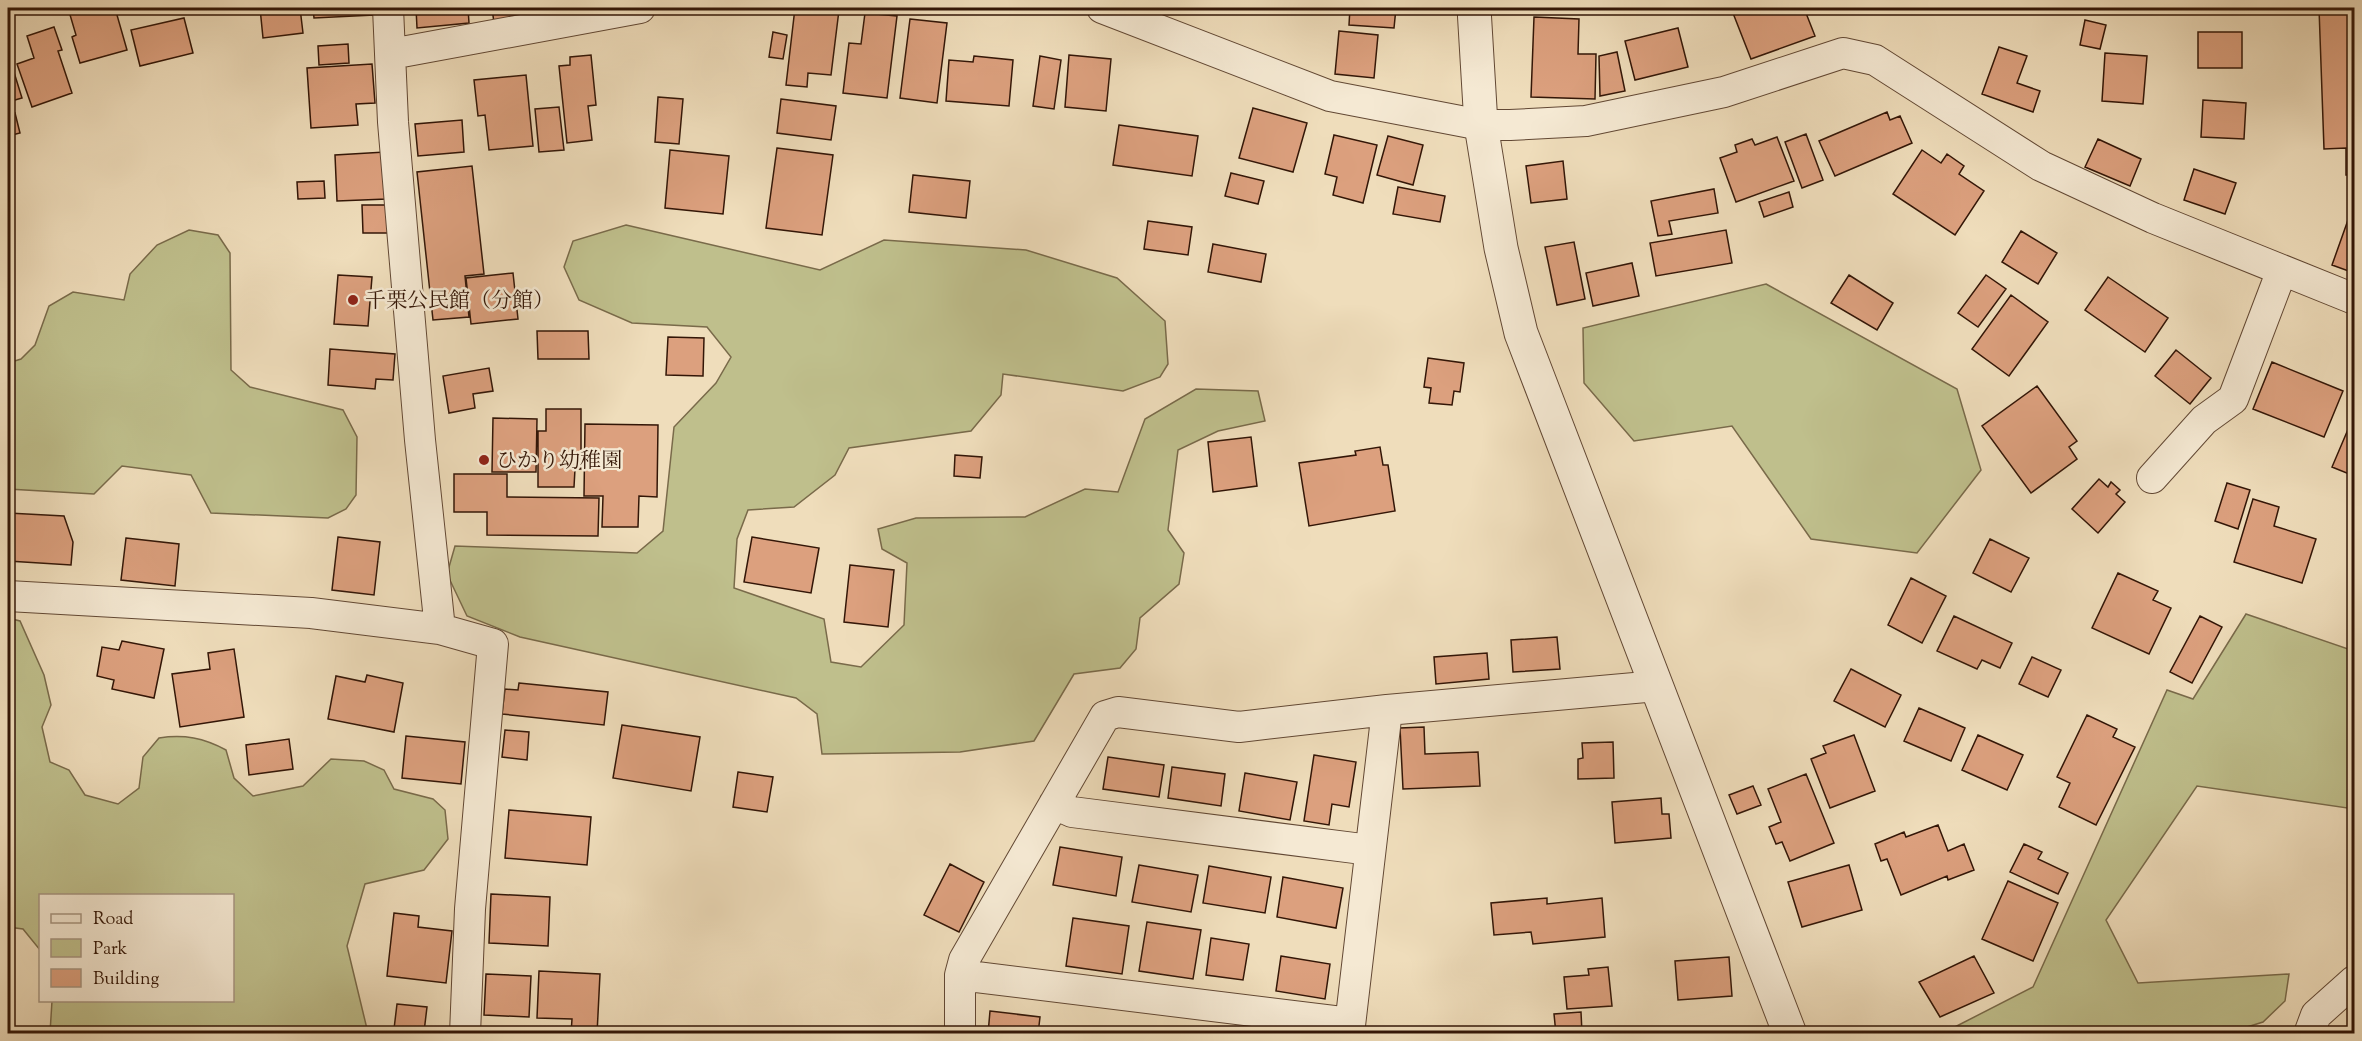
<svg xmlns="http://www.w3.org/2000/svg" width="2362" height="1041" viewBox="0 0 2362 1041" font-family="'Sorts Mill Goudy','Noto Serif JP',serif">
	<style>
		.green { fill: #bfbf8c; stroke: #796a4a; stroke-width: 1.5 }
		.building { fill: #dca07e; stroke: #331607; stroke-width: 1.5 }
		.lines { fill: none; stroke-linecap: round; stroke-linejoin: round }
		.minor-casing { stroke: #624834; stroke-width: 32 }
		.tertiary-casing { stroke: #624834; stroke-width: 35 }
		.minor { stroke: #f5e9d3; stroke-width: 30 }
		.tertiary { stroke: #f5e9d3; stroke-width: 33 }
		.poi-dot { fill: #8f2418; stroke: #f5e9d3; stroke-width: 2 }
		.labels { text-anchor: middle; stroke-width: 5; stroke-linejoin: round; paint-order: stroke }
		.poi-label { font-size: 21px; fill: #331607; stroke: #f5e9d3; text-anchor: start }
	</style>
	<rect width="100%" height="100%" fill="#efddbb"/>
	<filter id="stains"><feTurbulence type="fractalNoise" baseFrequency=".00333" numOctaves="4"/><feColorMatrix values="0 0 0 0 .2 0 0 0 0 .09 0 0 0 0 .02 0 0 0 .5 -.17"/></filter>
	<radialGradient id="worn" r=".72"><stop offset=".6" stop-color="#630" stop-opacity="0"/><stop offset="1" stop-color="#630" stop-opacity=".3"/></radialGradient>
	<path class="green" d="M626,225L820,270L884,240L1026,250L1117,278L1165,321L1168,364L1160,377L1123,391L1003,374L1001,395L971,431L849,448L835,475L794,507L748,510L737,539L734,588L824,619L831,662L861,667L904,625L907,563L882,549L878,529L916,518L1025,517L1085,489L1118,492L1145,419L1196,389L1258,391L1265,421L1218,431L1178,450L1168,530L1184,553L1179,584L1140,618L1136,649L1120,668L1074,674L1034,741L960,752L822,754L817,714L796,698L520,637L467,616L447,574L455,546L637,553L663,531L674,427L716,383L731,357L707,327L632,323L579,300L564,267L573,241Z
		M189,230L218,235L230,253L231,370L250,387L343,410L357,437L356,495L346,509L328,518L211,513L191,475L122,466L94,494L8,489V363L21,359L35,345L49,306L73,292L124,300L130,274L157,245Z
		M1766,284L1957,389L1981,470L1917,553L1811,539L1732,426L1634,441L1584,383L1583,328Z
		M2246,614L2354,651V809L2197,786L2106,920L2138,983L2289,974L2285,1001L2263,1022L2228,1033H1943L2033,987L2167,690L2193,699Z
		M8,618L20,621L44,675L51,705L42,727L50,762L69,770L85,795L118,804L139,788L143,757L159,738C184,734 204,738 226,750L234,778L253,796L303,786L331,759L364,761L384,770L394,789L433,799L445,810L448,839L424,870L365,884L347,946L368,1033H50L52,1001L232,1000V896H40V950L23,929L8,927Z"/>
	<path class="building" d="M68,8H115L127,50L80,63L72,37L76,35Z
		M260,8H300L303,33L263,38Z
		M313,8H374V15L314,18Z
		M416,8H468L469,23L417,28Z
		M492,8H525L526,18L494,23Z
		M795,8L839,10L831,75L808,73L807,87L786,85Z
		M1350,8H1396L1394,28L1349,25Z
		M1731,8H1754L1755,10L1760,8H1804L1815,36L1751,59Z
		M2319,8H2354V175H2346V148L2324,149Z
		M865,13L897,16L887,98L843,93L849,43L861,44Z
		M1534,17L1579,19L1578,54H1596L1595,99L1531,97Z
		M184,18L193,53L140,66L131,30Z
		M910,19L947,23L937,103L900,98Z
		M2085,20L2106,25L2100,49L2080,45Z
		M54,27L62,50L58,51L72,93L32,107L17,64L34,58L27,36Z
		M1678,28L1688,67L1635,80L1625,41Z
		M1339,31L1378,35L1374,78L1335,74Z
		M773,32L787,35L783,59L769,57Z
		M2198,32H2242V68H2198Z
		M348,44L349,63L319,65L318,46Z
		M1999,47L2027,56L2017,83L2040,91L2033,112L1982,94Z
		M1617,52L1625,91L1600,96L1599,56Z
		M8,53L22,98L8,102Z
		M2105,53L2147,56L2143,104L2102,101Z
		M591,55L596,105L588,106L592,140L567,143L559,66L570,65V57Z
		M1069,55L1111,59L1106,111L1065,107Z
		M974,56L1013,60L1009,106L946,101L949,60L973,62Z
		M1040,56L1061,60L1054,109L1033,106Z
		M372,64L375,103L356,104L358,125L311,128L307,68Z
		M526,75L533,146L489,150L485,115L478,116L474,80Z
		M658,97L683,99L679,144L655,142Z
		M781,99L836,106L831,140L777,133Z
		M2203,100L2246,103L2244,139L2201,137Z
		M559,107L564,150L539,152L535,109Z
		M1253,108L1307,123L1293,172L1239,158Z
		M1887,112L1890,120L1900,116L1912,143L1835,176L1819,141Z
		M15,113L20,133L8,136V115Z
		M462,120L464,152L418,156L415,124Z
		M1119,125L1198,136L1192,176L1113,165Z
		M1806,134L1823,180L1802,188L1785,142Z
		M1334,135L1377,145L1363,203L1333,195L1337,177L1325,174Z
		M1388,136L1423,145L1413,185L1377,175Z
		M1777,137L1794,181L1736,202L1720,158L1737,152L1735,145L1752,139L1755,145Z
		M2098,139L2141,159L2130,186L2085,167Z
		M777,148L833,155L822,235L766,228Z
		M670,150L729,156L723,214L665,208Z
		M1922,150L1941,163L1947,154L1964,166L1959,174L1984,191L1955,235L1893,194Z
		M385,152L387,199L337,201L335,155Z
		M1563,161L1567,199L1531,203L1526,166Z
		M472,166L484,274L465,276L469,317L433,320L417,172Z
		M2194,169L2236,183L2225,214L2184,200Z
		M1231,173L1264,181L1258,204L1225,196Z
		M913,175L970,181L966,218L909,212Z
		M324,181L325,198L298,199L297,182Z
		M1398,187L1445,196L1440,222L1393,214Z
		M1714,189L1718,213L1669,221L1672,234L1658,236L1651,201Z
		M1789,192L1793,207L1764,217L1759,202Z
		M362,205H387L388,233H363Z
		M2348,220L2354,222V273L2332,265Z
		M1148,221L1192,227L1188,255L1144,249Z
		M1726,230L1732,263L1656,276L1650,243Z
		M2021,231L2057,253L2038,284L2002,262Z
		M1574,242L1585,299L1557,305L1545,247Z
		M1213,244L1266,254L1261,282L1208,272Z
		M1632,263L1639,296L1593,306L1586,273Z
		M513,273L518,319L471,324L466,278Z
		M338,275L372,277L368,326L334,324Z
		M1849,275L1893,303L1877,330L1831,303Z
		M1986,275L2006,289L1978,327L1958,313Z
		M2108,277L2168,318L2145,352L2085,310Z
		M2011,295L2048,322L2009,376L1972,349Z
		M537,331H588L589,359H538Z
		M668,337L704,338L703,376L666,375Z
		M330,349L395,354L393,380L376,379L375,389L328,385Z
		M2176,350L2211,378L2190,404L2155,376Z
		M1428,358L1464,363L1460,392L1454,391L1452,405L1429,403L1431,388L1424,387Z
		M2272,362L2343,391L2324,437L2253,409Z
		M489,368L493,391L473,394L475,408L449,413L443,376Z
		M2037,386L2077,441L2069,447L2077,459L2031,493L1982,426Z
		M546,409H581V469H575L574,487H538V431H546Z
		M493,418L537,419L536,472H492Z
		M2352,420L2354,421V476L2332,467Z
		M585,424L658,425L657,497L639,496L638,527H602L603,496H584Z
		M1251,437L1257,486L1213,492L1208,442Z
		M1380,447L1383,465H1388L1395,511L1309,526L1299,463L1356,455L1355,451Z
		M955,455L982,457L980,478L954,476Z
		M454,474H507V497L599,498L598,536L487,535V512H454Z
		M2099,479L2108,487L2111,482L2120,490L2116,494L2125,502L2098,533L2072,509Z
		M2227,483L2250,490L2238,529L2215,521Z
		M2253,499L2279,507L2274,526L2316,539L2302,583L2234,562Z
		M8,513L64,516L73,542L71,565L8,561Z
		M338,537L380,542L374,595L332,590Z
		M752,537L819,548L811,593L744,582Z
		M126,538L179,544L175,586L121,580Z
		M1990,539L2029,558L2011,592L1973,573Z
		M850,565L894,570L888,627L844,622Z
		M2118,573L2158,591L2153,600L2171,608L2149,654L2092,628Z
		M1911,578L1946,596L1922,643L1888,625Z
		M1954,616L2012,643L2000,668L1982,660L1977,669L1937,651Z
		M2200,616L2222,627L2192,683L2170,672Z
		M1557,637L1560,669L1513,672L1511,640Z
		M122,641L164,649L154,698L112,689L114,680L97,676L102,647L119,650Z
		M234,649L244,717L180,727L172,674L210,669L208,653Z
		M1487,653L1489,679L1436,684L1434,657Z
		M2032,657L2061,670L2048,697L2019,684Z
		M1851,669L1901,695L1885,727L1834,701Z
		M367,675L403,683L394,732L328,719L336,676L365,682Z
		M519,683L608,692L604,725L502,714L505,689L518,690Z
		M1919,708L1965,728L1951,761L1904,741Z
		M2087,715L2117,729L2113,737L2135,747L2096,825L2059,807L2070,783L2057,777Z
		M622,725L700,737L691,791L613,778Z
		M1424,727L1425,754L1478,752L1480,786L1403,789L1400,728Z
		M505,730L529,732L527,760L502,757Z
		M1854,735L1875,791L1830,808L1811,759L1826,753L1823,746Z
		M1978,735L2023,755L2007,790L1962,770Z
		M406,736L465,742L461,784L402,778Z
		M289,739L293,769L249,775L246,745Z
		M1613,742L1614,778L1578,779V759L1583,758L1582,743Z
		M1314,755L1356,762L1349,807L1332,804L1329,825L1304,821Z
		M1108,757L1164,765L1159,797L1103,789Z
		M1172,767L1225,774L1221,806L1168,798Z
		M738,772L773,777L767,812L733,807Z
		M1245,773L1297,782L1290,820L1239,811Z
		M1806,774L1834,843L1790,861L1782,842L1776,844L1769,827L1781,822L1768,789Z
		M1753,786L1761,805L1737,814L1729,795Z
		M1661,798L1662,814H1669L1671,838L1615,843L1612,802Z
		M509,810L591,817L587,865L505,858Z
		M1938,825L1948,851L1964,844L1974,870L1948,880L1947,876L1901,895L1887,859L1881,861L1875,844L1904,832L1906,837Z
		M2024,844L2042,852L2038,859L2068,873L2058,894L2010,872Z
		M1060,847L1122,857L1116,896L1053,885Z
		M950,864L984,882L959,932L924,915Z
		M1139,865L1198,875L1191,912L1132,902Z
		M1849,865L1862,910L1802,927L1788,882Z
		M1209,866L1271,877L1265,913L1203,903Z
		M1283,877L1343,888L1336,928L1277,917Z
		M2008,881L2058,903L2033,961L1982,939Z
		M491,894L550,897L548,946L489,943Z
		M1547,898V904L1602,898L1605,937L1533,944L1531,932L1494,935L1491,903Z
		M394,913L419,916L418,927L452,931L446,983L387,976Z
		M1073,918L1129,926L1122,974L1066,966Z
		M1147,922L1201,930L1193,979L1139,971Z
		M1211,938L1249,944L1243,980L1206,975Z
		M1281,956L1330,964L1325,999L1276,991Z
		M1974,956L1994,993L1940,1017L1919,982Z
		M1729,957L1732,996L1678,1000L1675,961Z
		M1608,967L1612,1006L1567,1009L1564,977L1589,975L1588,969Z
		M539,971L600,974L597,1034H571L572,1019L537,1018Z
		M486,974L531,976L529,1017L484,1015Z
		M397,1004L427,1007L424,1032L394,1029Z
		M990,1011L1040,1017L1038,1034H988Z
		M1581,1012L1582,1033L1556,1034L1554,1014Z"/>
	<g class="lines">
		<defs>
			<path id="minor" d="M388,8L393,122L420,440L440,629
				M1102,8L1330,96L1481,125H1510L1586,121L1724,92L1843,53L1875,60L2041,166L2153,218L2354,299
				M391,54L640,8
				M2152,478L2204,420L2233,399L2282,270
				M8,596L311,613L440,629L493,644L470,909L465,1034
				M1054,804L1072,812L1370,850
				M960,975L1350,1023
				M960,1034V975L964,960L1105,716L1118,712L1239,727L1387,710L1657,686
				M1349,1034L1387,710
				M2309,1034L2316,1015L2354,981"/>
			<path id="tertiary" d="M1474,8L1481,125L1501,248L1521,333L1790,1034"/>
		</defs>
		<use href="#minor" class="minor-casing"/>
		<use href="#tertiary" class="tertiary-casing"/>
		<use href="#minor" class="minor"/>
		<use href="#tertiary" class="tertiary"/>
	</g>
	<g class="poi-dot">
		<circle cx="353" cy="300" r="6"/>
		<circle cx="484" cy="460" r="6"/>
	</g>
	<g class="labels">
		<g class="poi-label">
			<text x="365" y="307">千栗公民館（分館）</text>
			<text x="496" y="467">ひかり幼稚園</text>
		</g>
	</g>
	<rect width="2362" height="1041" fill="none" stroke="#efddbb" stroke-width="30"/>
	<rect x="9" y="9" width="2344" height="1023" fill="none" stroke="#331607" stroke-width="3"/>
	<rect x="15" y="15" width="2332" height="1011" fill="none" stroke="#331607" stroke-width="1.5"/>
	<rect x="39" y="894" width="195" height="108" fill="#f5e9d3" stroke="#a79581" stroke-width="1.5"/>
	<rect x="51" y="914" width="30" height="9" fill="#f5e9d3" stroke="#a79581" stroke-width="1.5"/>
	<text x="93" y="924" font-size="18" fill="#331607">Road</text>
	<rect x="51" y="939" width="30" height="18" fill="#bfbf8c" stroke="#a79581" stroke-width="1.5"/>
	<text x="93" y="954" font-size="18" fill="#331607">Park</text>
	<rect x="51" y="969" width="30" height="18" fill="#dca07e" stroke="#a79581" stroke-width="1.5"/>
	<text x="93" y="984" font-size="18" fill="#331607">Building</text>
	<rect width="100%" height="100%" filter="url(#stains)"/>
	<rect width="100%" height="100%" fill="url(#worn)"/>
</svg>
